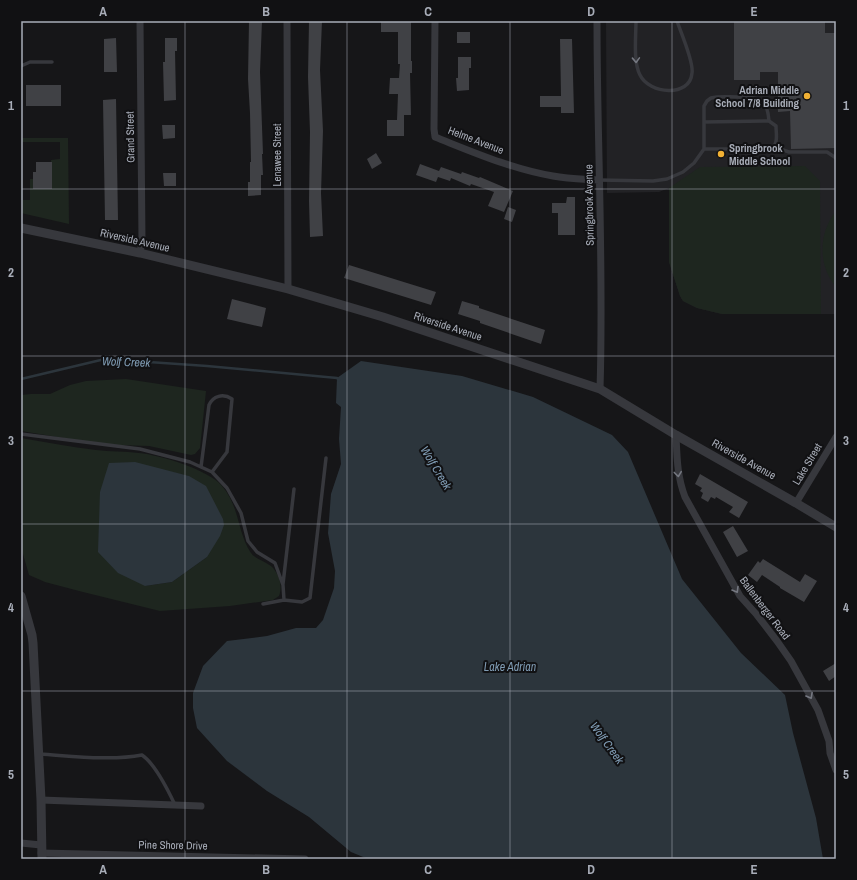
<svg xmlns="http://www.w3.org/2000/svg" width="857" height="880" viewBox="0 0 857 880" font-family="'Archivo Narrow',sans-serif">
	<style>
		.built { fill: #222225 }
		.green { fill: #1e261f; fill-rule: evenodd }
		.water { fill: #2c353c }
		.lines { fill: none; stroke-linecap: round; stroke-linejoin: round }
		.stream { stroke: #2c353c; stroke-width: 2.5 }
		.building { fill: #404145 }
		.service { stroke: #37383d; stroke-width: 3.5 }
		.minor { stroke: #37383d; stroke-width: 7 }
		.tertiary { stroke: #37383d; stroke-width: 9 }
		.oneway { stroke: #757881 }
		.grid { fill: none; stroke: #a8adb8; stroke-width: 1; stroke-opacity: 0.55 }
		.poi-dot { fill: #f2b134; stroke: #111113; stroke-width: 1.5 }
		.labels { text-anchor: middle; stroke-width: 4; stroke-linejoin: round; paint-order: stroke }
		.poi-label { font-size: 11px; font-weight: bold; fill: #a8adb8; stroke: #111113; text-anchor: end }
		.street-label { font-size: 11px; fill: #a8adb8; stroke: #111113 }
		.water-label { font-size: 12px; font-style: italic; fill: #7f9bb3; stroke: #111113 }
		.neatline { fill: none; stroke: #a8adb8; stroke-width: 1.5 }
		.grid-label { font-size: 13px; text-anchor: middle; font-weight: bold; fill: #a8adb8 }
	</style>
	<rect width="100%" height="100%" fill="#161618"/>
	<path class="built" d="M606,21H836V314H722L697,308L683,301L680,296L669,262V188L659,192L607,193Z"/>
	<path class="green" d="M21,138H68L69,224L21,213V200H30V179H33V189H52L51,160L60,159V142H21Z
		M805,166L820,181L821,314H722L697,308L683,301L680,296L669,262V188L700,167Z
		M836,211V287C818,266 818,233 836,211Z
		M126,379L206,391L200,448L195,454L191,455L149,446L116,445L82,441L21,431V395L31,394H50L70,385L86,381Z
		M21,438C46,442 71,447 96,450C110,452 125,451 139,453C160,455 209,470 222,486C240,507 237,532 251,553C255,559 265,561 271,566C279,573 283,586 279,596L273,600L230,606L160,611L83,592L45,582L29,575L21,547ZM163,470L188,476L207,557L172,582L145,586Z"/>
	<path class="water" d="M361,361L462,376L533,397L612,435L628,452L682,579L741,653L785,695L793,733L816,818L823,859H368L351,852L309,817L267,791L227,761L197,728L193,708V693L203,666L227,641L267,636L296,628H316L323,620L334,588L335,571L328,533L331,494L341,464L339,439L341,407L336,403L337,378Z
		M135,462L189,476L206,486L223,519L224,525L220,536L207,557L172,582L145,586L118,573L98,552L100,492L109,463Z"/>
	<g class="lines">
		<path class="stream" d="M21,379L105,359L207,366L337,378L339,380"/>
	</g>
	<path class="building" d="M249,21H262L260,72L263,154H262L263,175H261V195L248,196V182H250V162H251L250,113L248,79Z
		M309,21H322L320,70L323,131L321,193L323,236L310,237L309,201L310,132L308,77Z
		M399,21H411V61H412V73H410L411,115H404V136H387V120H397L398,94H389L390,78H399L400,64H398V32H381V22H399Z
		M734,21H825V33H836V148L791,149L790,111L778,112V72H760V80H734Z
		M457,32H470V43H457Z
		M116,38L117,72H104V39Z
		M165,38H177V51H175L176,100L164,101L163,62H165Z
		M560,39H572L574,113H561V107H540V96H561Z
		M458,57H471V68H469V90L457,91L456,78H458Z
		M26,85H61V106H26Z
		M116,99L118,220H105L103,100Z
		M162,125H175V138L163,139Z
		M376,153L382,163L372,169L367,159Z
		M36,162H52V189H33V172H36Z
		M420,164L439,171L441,167L461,174L462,172L479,178L480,177L513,191L504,212L488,206L494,192L471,184L470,186L451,178L450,181L438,177L436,182L416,175Z
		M163,173H176V186H164Z
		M567,197H575V235H558V213H552V203H566Z
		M508,207L516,210L512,222L504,219Z
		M349,265L436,292L431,305L344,278Z
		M232,299L266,308L262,327L227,319Z
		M462,301L479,306V308L545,330L541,344L480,323V321L458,314Z
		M700,474L748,502L739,518L729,512L733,507L716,497L715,499L711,497L708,502L701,498L703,493L700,491L702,488L695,484Z
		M733,526L748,551L737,557L723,532Z
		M763,559L800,582L805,574L817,581L804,602L780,588V587L762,575L757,582L748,575L758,561L760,563Z
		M836,663V676L829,681L823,671Z"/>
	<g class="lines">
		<path class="service" d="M636,21C636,36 633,62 640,75C649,94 690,98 692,73C694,62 681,33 677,21
			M21,66L30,62H52
			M774,147L789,152H827L836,158
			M704,149H770C779,145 776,134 776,126L769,121L704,122
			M599,180L653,181L667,179L683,172L694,163L704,149V106L707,101L711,98C719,96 728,97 737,97C759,98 767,96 769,121
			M21,434L140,449L190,462L212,472L227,488L241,513L248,541L257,552L275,563L283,585L284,600
			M201,467L209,405C213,396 223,393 232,399L227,452L212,472
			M283,584L294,489
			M263,604L284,600L302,602L310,598L326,458
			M40,754C72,756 111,761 142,755C155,764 168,790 175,805"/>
		<path class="minor" d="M140,21L142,241L140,253
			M287,21L288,289
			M435,21L434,129L435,137C473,152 512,169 553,176C568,179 583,179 599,180
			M597,21C597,143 604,266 600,389
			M676,435C677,457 677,476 685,497L740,596L757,615L777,641L791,661L818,710L829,741L830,753L836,770
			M796,503L836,437
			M41,800L201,806
			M21,843L41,845
			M41,853L305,859"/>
		<path class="tertiary" d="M21,228L140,253L288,289L383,317L600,389L676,435L796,503L836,527
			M21,596L32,635L33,643L41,800L42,859"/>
	</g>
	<defs><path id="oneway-chevron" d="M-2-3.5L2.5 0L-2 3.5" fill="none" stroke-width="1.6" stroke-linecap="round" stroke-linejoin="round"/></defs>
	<g class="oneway">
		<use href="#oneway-chevron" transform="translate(636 60) rotate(88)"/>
		<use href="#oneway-chevron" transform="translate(678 474) rotate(83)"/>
		<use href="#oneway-chevron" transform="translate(736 590) rotate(59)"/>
		<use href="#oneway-chevron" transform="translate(810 696) rotate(61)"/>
	</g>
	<path class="grid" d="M185,21V859M347,21V859M510,21V859M672,21V859M21,189H836M21,356H836M21,524H836M21,691H836"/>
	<g class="poi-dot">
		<circle cx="807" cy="96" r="4"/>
		<circle cx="721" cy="154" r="4"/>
	</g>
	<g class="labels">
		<g class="poi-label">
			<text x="799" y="94">Adrian Middle<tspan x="799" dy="13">School 7/8 Building</tspan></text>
			<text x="729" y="152" text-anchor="start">Springbrook<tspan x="729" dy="13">Middle School</tspan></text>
		</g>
		<g class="street-label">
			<text transform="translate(130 137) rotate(-91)" y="4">Grand Street</text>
			<text transform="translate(476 140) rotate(21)" y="4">Helme Avenue</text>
			<text transform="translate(277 155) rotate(-90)" y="4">Lenawee Street</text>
			<text transform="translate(589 205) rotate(-91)" y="4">Springbrook Avenue</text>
			<text transform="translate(135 240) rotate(13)" y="4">Riverside Avenue</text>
			<text transform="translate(448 326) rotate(18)" y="4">Riverside Avenue</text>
			<text transform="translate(744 459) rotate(29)" y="4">Riverside Avenue</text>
			<text transform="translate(807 464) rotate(-59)" y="4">Lake Street</text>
			<text transform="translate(765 608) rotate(53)" y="4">Ballenberger Road</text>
			<text transform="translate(173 845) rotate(1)" y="4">Pine Shore Drive</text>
		</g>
		<g class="water-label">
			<text transform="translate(126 362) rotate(2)" y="4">Wolf Creek</text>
			<text transform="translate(436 468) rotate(59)" y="4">Wolf Creek</text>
			<text x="510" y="671">Lake Adrian</text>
			<text transform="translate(607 743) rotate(54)" y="4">Wolf Creek</text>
		</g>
	</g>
	<rect width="857" height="880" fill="none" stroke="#111113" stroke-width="44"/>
	<rect x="22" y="22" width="813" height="836" class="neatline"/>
	<g class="grid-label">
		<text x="103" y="16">A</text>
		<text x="266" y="16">B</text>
		<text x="428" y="16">C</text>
		<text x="591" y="16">D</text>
		<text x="754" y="16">E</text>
		<text x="11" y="110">1</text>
		<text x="846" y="110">1</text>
		<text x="11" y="277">2</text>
		<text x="846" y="277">2</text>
		<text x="11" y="445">3</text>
		<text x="846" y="445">3</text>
		<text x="11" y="612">4</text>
		<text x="846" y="612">4</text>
		<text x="11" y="779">5</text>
		<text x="846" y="779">5</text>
		<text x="103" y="874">A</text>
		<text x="266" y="874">B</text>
		<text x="428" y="874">C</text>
		<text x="591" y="874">D</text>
		<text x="754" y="874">E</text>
	</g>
</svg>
